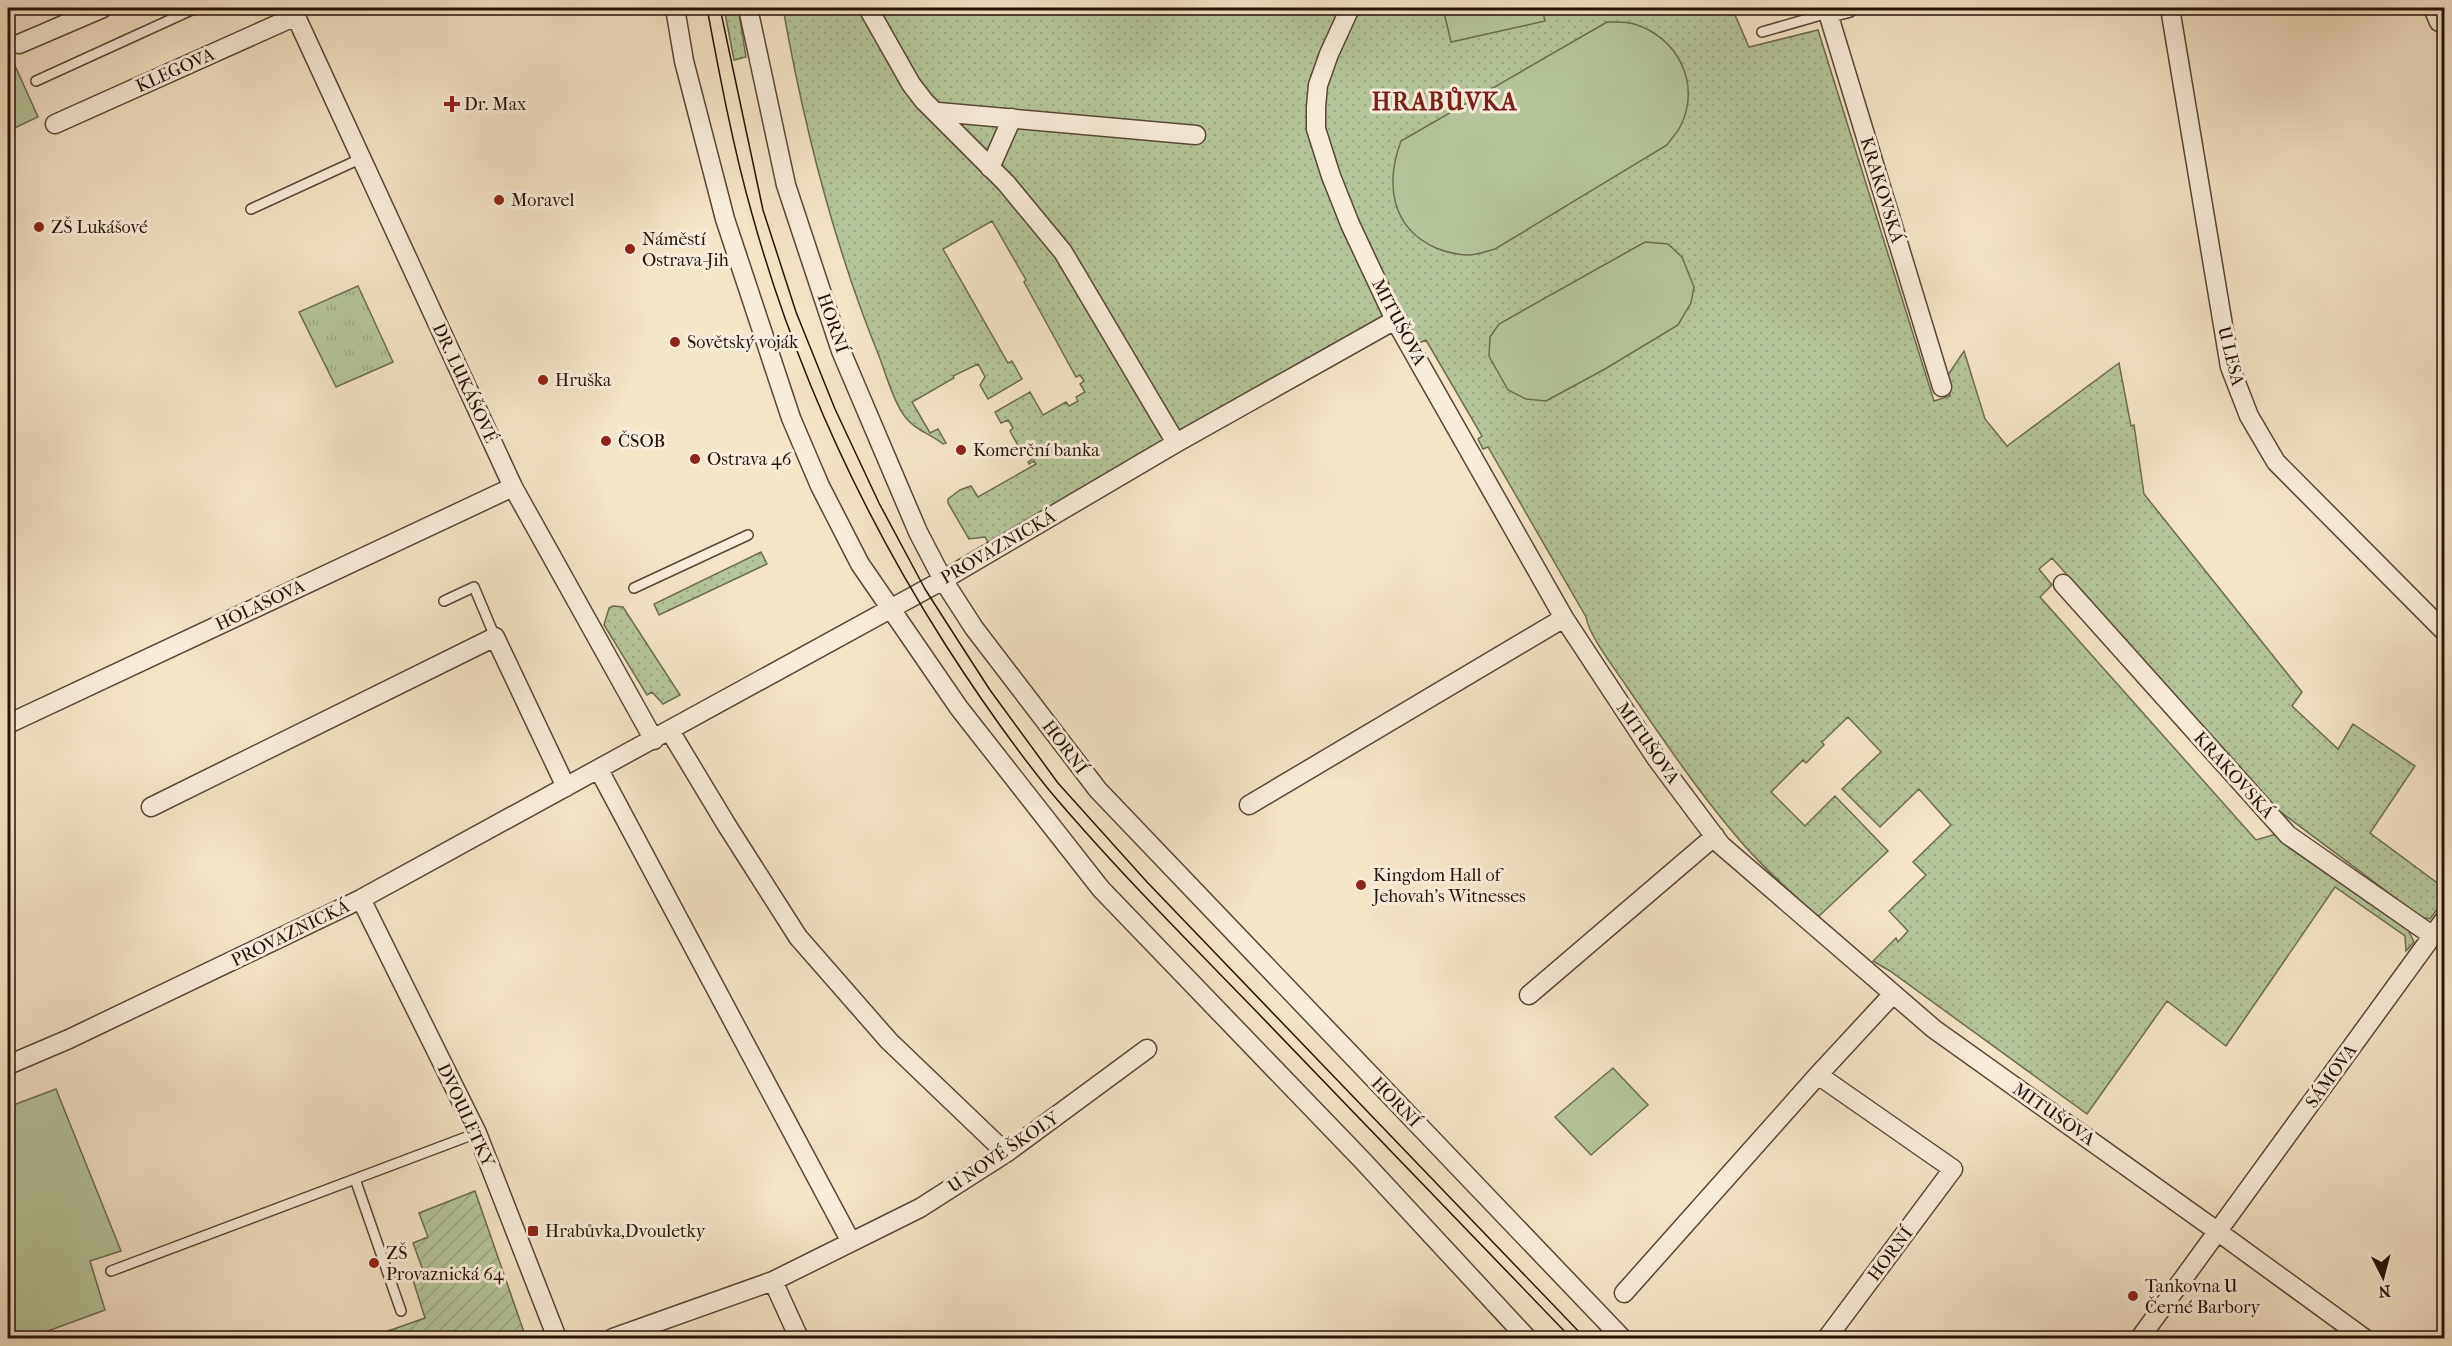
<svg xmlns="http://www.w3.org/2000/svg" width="2452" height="1346" viewBox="0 0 2452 1346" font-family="'IM FELL French Canon',serif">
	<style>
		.grass { fill: url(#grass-dots); stroke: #6c6c52; stroke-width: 1.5 }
		.park { fill: url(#park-tufts); stroke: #6c6c52; stroke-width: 1.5 }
		.garden { fill: url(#garden-furrows); stroke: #6c6c52; stroke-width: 1.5 }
		.pitch { fill: #b5c59b; stroke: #6c6c52; stroke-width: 1.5 }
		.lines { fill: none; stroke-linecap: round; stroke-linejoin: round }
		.service-casing { stroke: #584639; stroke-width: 12 }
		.minor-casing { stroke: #584639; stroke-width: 21 }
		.service { stroke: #f8eddb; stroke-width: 9 }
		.minor { stroke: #f8eddb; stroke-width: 18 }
		.tram { stroke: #241209; stroke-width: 1.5 }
		.poi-dot { fill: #8f2418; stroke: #f8eddb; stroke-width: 2 }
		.labels { text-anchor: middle; stroke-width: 6; stroke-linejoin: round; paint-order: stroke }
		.street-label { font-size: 18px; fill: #241209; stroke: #f8eddb }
		.poi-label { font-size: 18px; fill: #241209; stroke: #f8eddb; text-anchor: start }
		.district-label { font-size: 24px; font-weight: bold; letter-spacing: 1.5px; fill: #7a1f14; stroke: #f8eddb }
	</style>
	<defs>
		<pattern id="grass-dots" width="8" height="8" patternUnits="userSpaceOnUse" patternTransform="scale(1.5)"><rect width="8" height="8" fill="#b5c59b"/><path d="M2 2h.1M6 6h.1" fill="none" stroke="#9ca884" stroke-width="1.8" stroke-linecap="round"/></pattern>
		<pattern id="park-tufts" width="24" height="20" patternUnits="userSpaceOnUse" patternTransform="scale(1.5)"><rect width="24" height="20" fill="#b5c59b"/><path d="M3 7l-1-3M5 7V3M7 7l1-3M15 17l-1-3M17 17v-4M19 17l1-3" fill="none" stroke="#9ca884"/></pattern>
		<pattern id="garden-furrows" width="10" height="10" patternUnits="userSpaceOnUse" patternTransform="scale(1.5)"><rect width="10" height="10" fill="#b5c59b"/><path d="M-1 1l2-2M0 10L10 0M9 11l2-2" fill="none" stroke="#9ca884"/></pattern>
	</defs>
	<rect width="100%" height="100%" fill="#f4e4c8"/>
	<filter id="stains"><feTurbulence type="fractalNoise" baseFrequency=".00333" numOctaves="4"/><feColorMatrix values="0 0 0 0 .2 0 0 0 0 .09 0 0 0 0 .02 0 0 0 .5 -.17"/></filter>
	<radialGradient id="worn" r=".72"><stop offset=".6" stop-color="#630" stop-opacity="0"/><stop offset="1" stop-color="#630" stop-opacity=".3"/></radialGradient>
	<path class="grass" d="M724,8H738L746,57L734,60Z
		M783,8H1732L1749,47L1818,30L1934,401L1950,396L1946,378L1964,351L1985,419L2007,446L2119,363L2131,426L2134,425L2144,494L2302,692L2292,706L2338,749L2353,724L2415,766L2370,833L2444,888V900L2430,919L2421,917L2274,807L2052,558L2039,569L2052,585L2040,597L2256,840L2276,834L2407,927L2414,942L2406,951L2405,936L2335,887L2226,1046L2167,1001L2087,1114L1890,971L1873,961L1896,938L1898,942L1908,931L1889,911L1926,875L1913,862L1951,825L1919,789L1880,827L1842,789L1881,752L1848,717L1822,742L1824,745L1806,763L1803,760L1771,792L1805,826L1835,796L1888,851L1818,917C1790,891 1761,866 1737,837C1697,790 1662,738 1627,687C1615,669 1589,636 1586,617L1488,447L1483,449L1478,439L1482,436L1426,340L1419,343L1399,308L989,544L985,537L969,539L948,503V499L960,490L971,486L978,497L1036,464L1034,461L1029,464L1028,462L1035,457L1029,447L1021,451L1010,431L1013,428L1008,420L1001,423L995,412L1030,392L1043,415L1066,402L1069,406L1078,401L1076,397L1085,392L1080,384L1084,381L1080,375L1076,377L1024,282L1026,280L992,221L943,249L1008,363L1012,361L1022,379L988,399L980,385L985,377L978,364L953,376L954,378L912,402L930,433L938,429L946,443L943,444C931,434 916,431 906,418C895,406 885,372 879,356C833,243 804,127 783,8Z
		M761,552L767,564L659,615L654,604Z
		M613,606L623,607L680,695L663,704L652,692L647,695L604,625L609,608Z"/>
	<path class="park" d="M358,286L393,362L336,387L299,312Z"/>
	<path class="garden" d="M475,1191L526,1338H368L425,1318L413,1280L425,1276L413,1243L428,1237L419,1213Z"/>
	<path class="pitch" d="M1443,8H1542L1545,21L1451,42Z
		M1607,22C1615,22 1626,21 1634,24C1678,37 1702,85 1680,127C1677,133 1671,139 1667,145L1495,249C1487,251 1477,255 1468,255C1457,255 1446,252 1436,248C1391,228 1385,184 1401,141Z
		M8,50L38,117L8,131Z
		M1645,242L1668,244L1682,257L1694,287L1691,303L1678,325L1605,369L1546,401L1526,399L1508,390L1489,356L1490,337L1499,324Z
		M1613,1068L1648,1105L1591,1155L1555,1117Z
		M56,1089L121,1251L90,1261L105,1310L29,1338H8V1107Z"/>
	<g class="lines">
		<defs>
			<path id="service" d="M1762,32L1828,13
				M36,81L196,8
				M251,209L362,158
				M634,588L748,535
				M444,601L474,587L495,637
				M355,1179L401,1311
				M111,1271L477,1133"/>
			<path id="minor" d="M292,8L513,487L654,740
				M675,8L684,61L725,219L791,418L820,486L860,564L959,708L1101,889L1363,1161L1527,1338
				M748,8L786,185L841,351L918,532L943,580L974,628L1098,790L1622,1338
				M868,8L911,84L924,101L1006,183L1063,252L1176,443
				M1350,8L1329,54L1318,85L1316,107V129L1331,176L1350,224L1395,320L1564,618L1656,758L1721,845L1934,1029L2217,1231L2364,1338
				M1848,8L1828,13L1942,387
				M2170,8L2230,367L2249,416L2276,462L2444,631
				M2433,8L2439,22
				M19,44L103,8
				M938,112L1196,135
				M55,124L296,16
				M990,168L1012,118
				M2063,584L2288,835L2433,936
				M8,724L513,487
				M670,731L726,824L798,937L889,1041L1006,1153
				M599,770L851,1242
				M1249,805L1564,618
				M151,807L495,637L566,787
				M361,899L477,1133L557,1338
				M1529,995L1715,836
				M8,1065L69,1039L361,899L943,580L1176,443L1395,320
				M1818,1075L1953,1169L1827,1338
				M773,1281L799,1338
				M1624,1293L1818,1075L1893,994
				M613,1338L773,1281L920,1208L1006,1153L1147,1049
				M2140,1338L2444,920"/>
		</defs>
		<use href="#service" class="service-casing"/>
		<use href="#minor" class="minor-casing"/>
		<use href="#service" class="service"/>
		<use href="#minor" class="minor"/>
		<path class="tram" d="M707,8C720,77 733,147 752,214C794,365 861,512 945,644C977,694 1012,744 1049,790C1114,867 1185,938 1255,1010C1360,1120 1466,1229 1571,1338
			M720,8L763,210L796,312L835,409L879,503L925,589L957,639L990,690L1058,783L1147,882L1585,1338"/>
	</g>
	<g class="poi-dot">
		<path d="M449 95h6v6h6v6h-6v6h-6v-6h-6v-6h6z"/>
		<circle cx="499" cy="200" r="6"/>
		<circle cx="39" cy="227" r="6"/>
		<circle cx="630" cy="249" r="6"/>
		<circle cx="675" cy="342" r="6"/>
		<circle cx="543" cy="380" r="6"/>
		<circle cx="606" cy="441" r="6"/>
		<circle cx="961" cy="450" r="6"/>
		<circle cx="695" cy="459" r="6"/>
		<circle cx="1361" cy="885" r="6"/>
		<rect x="527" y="1225" width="12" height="12" rx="3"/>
		<circle cx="374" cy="1263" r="6"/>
		<circle cx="2133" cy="1296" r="6"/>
	</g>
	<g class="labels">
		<g class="street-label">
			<text transform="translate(175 70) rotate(-24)" y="6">KLEGOVA</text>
			<text transform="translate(1882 190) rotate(73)" y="6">KRAKOVSKÁ</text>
			<text transform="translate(1399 322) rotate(62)" y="6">MITUŠOVA</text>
			<text transform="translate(833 323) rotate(71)" y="6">HORNÍ</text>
			<text transform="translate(2231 356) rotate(76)" y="6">U LESA</text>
			<text transform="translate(465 383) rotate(65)" y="6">DR. LUKÁŠOVÉ</text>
			<text transform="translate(998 547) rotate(-30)" y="6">PROVAZNICKÁ</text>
			<text transform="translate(260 605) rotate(-25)" y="6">HOLASOVA</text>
			<text transform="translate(1648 743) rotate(55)" y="6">MITUŠOVA</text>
			<text transform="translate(1065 747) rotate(53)" y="6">HORNÍ</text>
			<text transform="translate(2234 775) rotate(48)" y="6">KRAKOVSKÁ</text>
			<text transform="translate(290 933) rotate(-26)" y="6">PROVAZNICKÁ</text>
			<text transform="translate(2331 1076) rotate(-54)" y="6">SÁMOVA</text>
			<text transform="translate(1396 1102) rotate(46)" y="6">HORNÍ</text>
			<text transform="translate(2054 1114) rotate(35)" y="6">MITUŠOVA</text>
			<text transform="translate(466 1115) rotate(65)" y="6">DVOULETKY</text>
			<text transform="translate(1003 1152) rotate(-34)" y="6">U NOVÉ ŠKOLY</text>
			<text transform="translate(1890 1254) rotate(-53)" y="6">HORNÍ</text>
		</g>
		<g class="poi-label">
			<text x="464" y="110">Dr. Max</text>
			<text x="511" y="206">Moravel</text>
			<text x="51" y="233">ZŠ Lukášové</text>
			<text x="642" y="245">Náměstí<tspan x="642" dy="21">Ostrava-Jih</tspan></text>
			<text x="687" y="348">Sovětský voják</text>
			<text x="555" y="386">Hruška</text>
			<text x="618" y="447">ČSOB</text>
			<text x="973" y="456">Komerční banka</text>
			<text x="707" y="465">Ostrava 46</text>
			<text x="1373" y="881">Kingdom Hall of<tspan x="1373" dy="21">Jehovah's Witnesses</tspan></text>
			<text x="545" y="1237">Hrabůvka,Dvouletky</text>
			<text x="386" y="1259">ZŠ<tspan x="386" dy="21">Provaznická 64</tspan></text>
			<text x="2145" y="1292">Tankovna U<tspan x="2145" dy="21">Černé Barbory</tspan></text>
		</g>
		<g class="district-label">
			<text x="1445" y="110">HRABŮVKA</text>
		</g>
	</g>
	<rect width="2452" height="1346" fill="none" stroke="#f4e4c8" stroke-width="30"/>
	<rect x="9" y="9" width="2434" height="1328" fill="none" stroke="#241209" stroke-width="3"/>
	<rect x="15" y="15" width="2422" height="1316" fill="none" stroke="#241209" stroke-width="1.5"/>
	<g transform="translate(2383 1277) rotate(174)" stroke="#f8eddb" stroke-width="4.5" paint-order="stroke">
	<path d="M0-4.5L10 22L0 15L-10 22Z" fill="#241209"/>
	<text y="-9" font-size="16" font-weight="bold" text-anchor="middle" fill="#241209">N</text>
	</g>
	<rect width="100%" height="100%" filter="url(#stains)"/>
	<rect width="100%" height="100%" fill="url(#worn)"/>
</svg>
